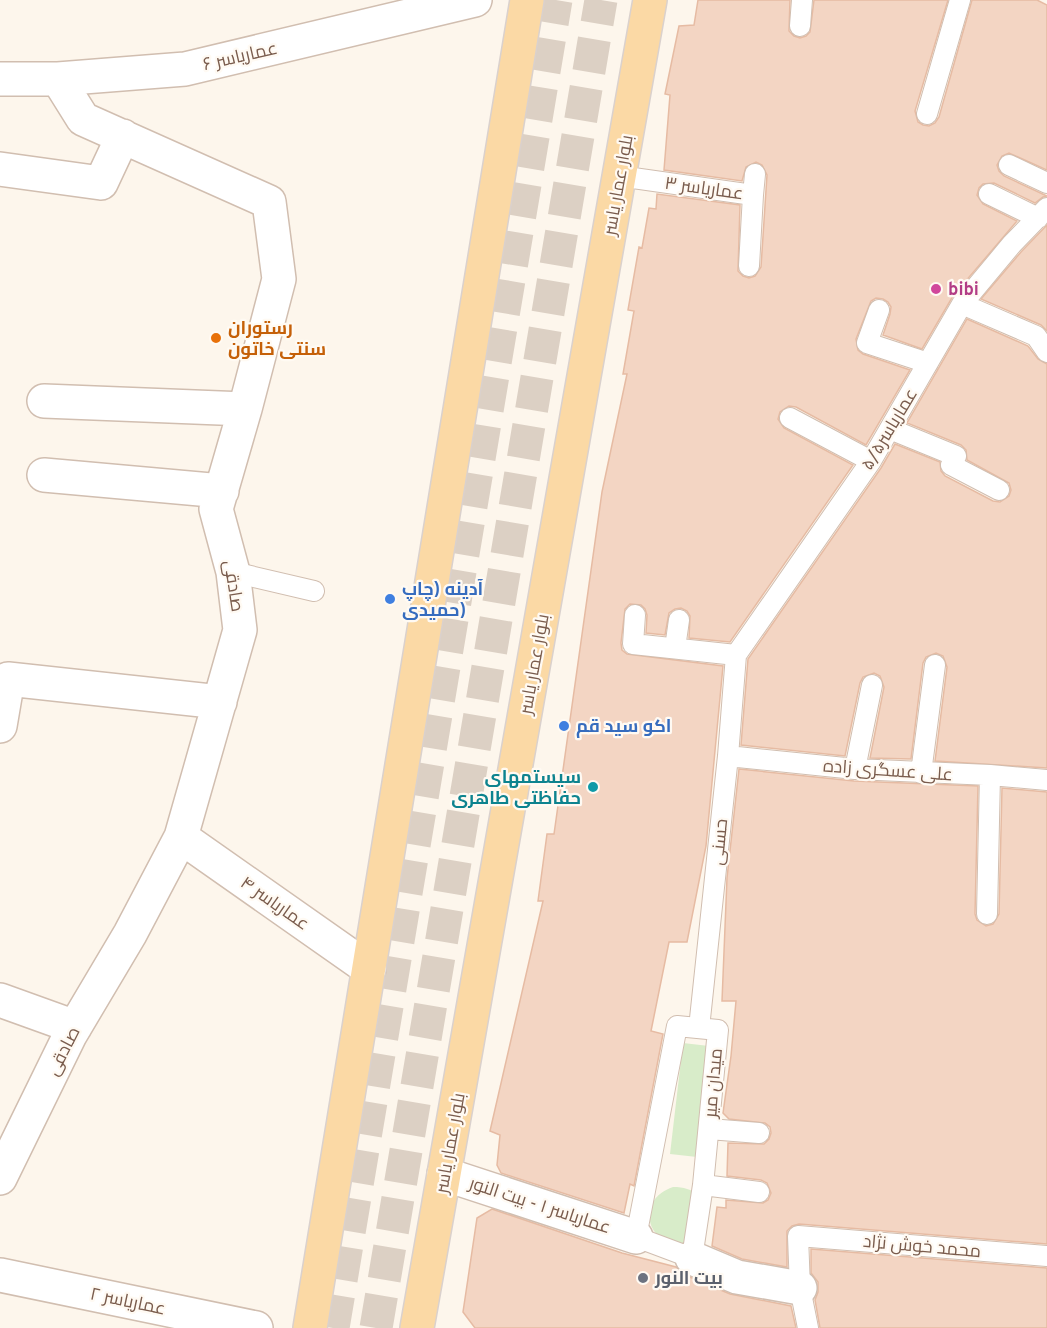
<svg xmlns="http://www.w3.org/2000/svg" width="1047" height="1328" viewBox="0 0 1047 1328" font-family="Overpass,Cairo,sans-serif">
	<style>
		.green { fill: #d8ecc9 }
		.building { fill: #f3d5c3; stroke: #e6bba3; stroke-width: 1.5 }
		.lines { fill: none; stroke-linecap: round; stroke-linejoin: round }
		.primary-tunnel { stroke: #dcd0c4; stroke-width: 33; stroke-dasharray: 33 16; stroke-linecap: butt }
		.lane-casing { stroke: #d1beb0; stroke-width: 22 }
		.street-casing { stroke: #d1beb0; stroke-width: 36 }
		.primary-casing { stroke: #dad1cd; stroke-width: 36 }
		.lane { stroke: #fff; stroke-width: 20 }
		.street { stroke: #fff; stroke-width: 33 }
		.primary { stroke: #fbd9a5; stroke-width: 33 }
		.hotel-dot { fill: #d1479c; stroke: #fffaf3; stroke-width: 2 }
		.food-dot { fill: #e8710a; stroke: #fffaf3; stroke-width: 2 }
		.shop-dot { fill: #3f7fe0; stroke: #fffaf3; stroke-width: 2 }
		.culture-dot { fill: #0f9aa8; stroke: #fffaf3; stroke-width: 2 }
		.worship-dot { fill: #6b7280; stroke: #fffaf3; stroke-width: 2 }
		.labels { text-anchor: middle; stroke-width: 4.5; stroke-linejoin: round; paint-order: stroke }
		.street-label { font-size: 18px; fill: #7a5c4d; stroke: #fffaf3 }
		.hotel-label { font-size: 18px; font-weight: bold; fill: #b23c85; stroke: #fffaf3; text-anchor: start }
		.food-label { font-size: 18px; font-weight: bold; fill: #c56008; stroke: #fffaf3; text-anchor: start }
		.shop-label { font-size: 18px; font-weight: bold; fill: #366cbe; stroke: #fffaf3; text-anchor: start }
		.culture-label { font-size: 18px; font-weight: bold; fill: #0d838f; stroke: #fffaf3; text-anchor: end }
		.worship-label { font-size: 18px; font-weight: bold; fill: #5b616d; stroke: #fffaf3; text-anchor: start }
	</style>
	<rect width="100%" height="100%" fill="#fdf6ec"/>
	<path class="green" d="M683,1043L709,1046L697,1157L670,1154Z
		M673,1187C684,1187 691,1189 699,1196L686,1243C647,1249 634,1200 673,1187Z"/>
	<path class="building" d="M698,0H790L789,31L794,36L800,38L806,36L810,32L814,0H948L915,111L918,122L923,125L929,126L935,123L939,117L972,0H1037L1047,5V170L1009,153L1002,156L997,165L999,171L1004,176L1047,196L1043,197L1035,203L994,183L983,184L979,188L977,195L983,204L1017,221L953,296L922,349L883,335L890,314L891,307L888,302L883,299L876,298L871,301L856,339L858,350L863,354L910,370L866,445L796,407L789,406L780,412L778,419L784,428L853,465L730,642L689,638L690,616L687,611L681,608L675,609L669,613L665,635L646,633L647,615L645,609L641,605L630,604L625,609L621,643L622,650L627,654L723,666L706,846L687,942H669L651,1031L663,1034L634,1186L630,1184L624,1213L501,1173L497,1165L500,1135L490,1131L543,901H538L547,834H554L602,492L627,374H623L634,311L628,310L639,247L642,248L649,208L656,209L657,194L740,205L738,271L743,276L749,278L755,276L761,267L767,175L762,165L756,162L746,167L742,181L664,170L670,95L665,94L679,26L694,25Z
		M1047,225V331L1041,325L981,299L1021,252Z
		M967,319L1028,346L1038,359L1047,364V768L935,761L947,667L943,656L936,653L926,657L923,663L911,759L870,758L884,687L880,676L874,673L863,677L860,683L845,756L741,745L748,659L881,468L895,444L940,462L941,471L945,476L993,501L1000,502L1009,496L1011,490L1009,483L967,460L966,450L961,445L907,423Z
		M739,769L854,781L978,786L975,914L977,920L986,926L993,924L999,914L1002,788L1047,792V1244L799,1224L792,1226L787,1231V1267L742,1259L712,1246L717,1207L726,1208V1200L763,1203L768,1200L771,1193L767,1183L761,1180L727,1176L728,1143L764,1144L769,1139L771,1133L770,1127L765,1123L729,1119L723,1113L731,1056L736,1001H722L727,878Z
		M492,1209L622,1253L676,1267L685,1275L730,1294L791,1306L796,1328H475L463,1312L477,1218Z
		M811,1249L1047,1268V1328H820L815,1300L818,1292V1282L811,1273Z"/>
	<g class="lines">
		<path class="primary-tunnel" d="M333,1328L556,0
			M376,1328L601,0"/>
		<defs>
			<path id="lane" d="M800,26L802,0
				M927,114L960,0
				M1009,165L1047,183
				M619,176L753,195L749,266
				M989,194L1038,218
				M753,195L755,174
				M962,304L1036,336L1047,352
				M879,310L867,343L928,363
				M790,418L871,461
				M890,429L956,456L951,465L999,490
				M233,572L314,591
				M635,615L633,644L736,655
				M675,648L679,620
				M736,655L871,461L962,304L1012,244L1047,208
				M728,756L855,769L990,775L1047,780
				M855,769L872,685
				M921,773L935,665
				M987,914L990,775
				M677,1026L718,1030L703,1185L692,1258L636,1237Z
				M699,1028L728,756L736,655
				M709,1129L759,1133
				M703,1185L759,1192
				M808,1328L800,1288L798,1236L1047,1256"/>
			<path id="street" d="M0,79H58L185,69L475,0
				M0,169L101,183L123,136
				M44,401L245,409
				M44,475L222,491
				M0,726L8,679L220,702
				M181,837L369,969
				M0,1000L75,1027
				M444,1174L636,1237
				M0,1178L70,1035L130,934L181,837L240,630L233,572L216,509L245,409L279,279L269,202L83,119L58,79
				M692,1258L737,1277L800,1288
				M0,1275L256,1328"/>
			<path id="primary" d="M310,1328L527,0
				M417,1328L650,0"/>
		</defs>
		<use href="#lane" class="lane-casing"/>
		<use href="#street" class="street-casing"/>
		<use href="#primary" class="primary-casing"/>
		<use href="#lane" class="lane"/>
		<use href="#street" class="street"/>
		<use href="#primary" class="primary"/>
	</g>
	<circle class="hotel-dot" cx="936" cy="289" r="6"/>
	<circle class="food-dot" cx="216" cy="338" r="6"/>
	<g class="shop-dot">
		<circle cx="390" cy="599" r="6"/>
		<circle cx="564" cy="726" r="6"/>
	</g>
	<circle class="culture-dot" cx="593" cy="787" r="6"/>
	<circle class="worship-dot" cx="643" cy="1278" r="6"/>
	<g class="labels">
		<g class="street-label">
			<text transform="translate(240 56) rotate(-13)" y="6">عماریاسر ۶</text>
			<text transform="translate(618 185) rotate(-80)" y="6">بلوار عمار یاسر</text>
			<text transform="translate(704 188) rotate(8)" y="6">عماریاسر ۳</text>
			<text transform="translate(889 429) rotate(-59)" y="6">عماریاسر۵/۵</text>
			<text transform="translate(234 586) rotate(81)" y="6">صادقی</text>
			<text transform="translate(534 664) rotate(-80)" y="6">بلوار عمار یاسر</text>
			<text transform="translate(888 770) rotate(4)" y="6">علی عسگری زاده</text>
			<text transform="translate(719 842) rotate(-84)" y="6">حسنی</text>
			<text transform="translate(275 903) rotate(35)" y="6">عماریاسر ۴</text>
			<text transform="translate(63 1051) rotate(-63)" y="6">صادقی</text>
			<text transform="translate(713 1083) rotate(-85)" y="6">میدان میر</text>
			<text transform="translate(450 1143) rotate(-80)" y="6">بلوار عمار یاسر</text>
			<text transform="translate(540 1205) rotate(18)" y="6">عماریاسر ۱ - بیت النور</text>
			<text transform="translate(922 1246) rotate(5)" y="6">محمد خوش نژاد</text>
			<text transform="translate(128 1301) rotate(12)" y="6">عماریاسر ۲</text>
		</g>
		<g class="hotel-label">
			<text x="948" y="295">bibi</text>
		</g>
		<g class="food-label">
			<text x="228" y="334">رستوران<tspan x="228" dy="21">سنتی خاتون</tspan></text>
		</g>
		<g class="shop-label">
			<text x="402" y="595">آدینه (چاپ<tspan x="402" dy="21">حمیدی)</tspan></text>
			<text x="576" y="732">اکو سید قم</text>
		</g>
		<g class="culture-label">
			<text x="581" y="783">سیستمهای<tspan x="581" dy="21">حفاظتی طاهری</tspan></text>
		</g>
		<g class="worship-label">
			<text x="655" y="1284">بیت النور</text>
		</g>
	</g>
</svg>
